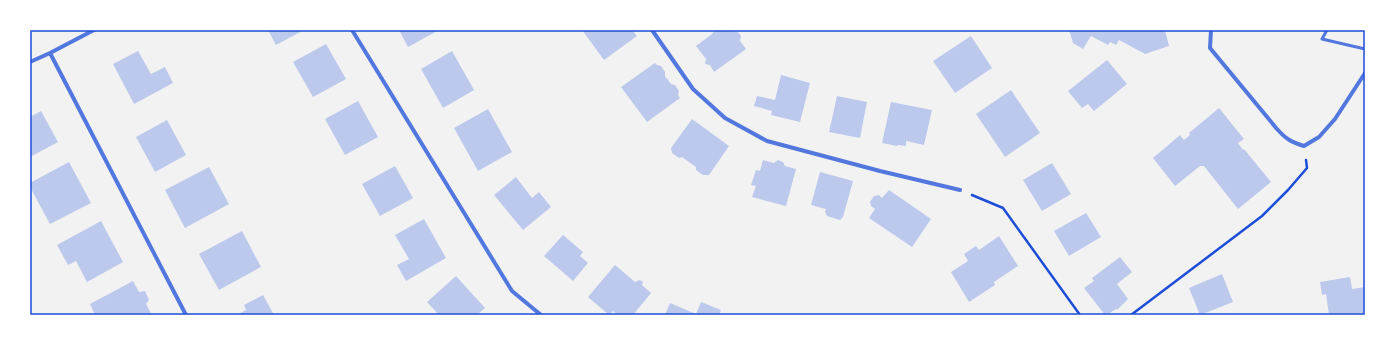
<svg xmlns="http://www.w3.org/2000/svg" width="1395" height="345" viewBox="0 0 1395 345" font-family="'Crimson Pro',serif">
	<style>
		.building { fill: #bdc9ec }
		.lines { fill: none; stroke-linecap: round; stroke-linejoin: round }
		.path { stroke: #1d4ed8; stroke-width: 2.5 }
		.service { stroke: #5277de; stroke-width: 3 }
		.minor { stroke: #5277de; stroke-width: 4 }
		.neatline { fill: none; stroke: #1d4ed8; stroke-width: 1.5 }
	</style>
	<rect width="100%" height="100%" fill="#f2f2f2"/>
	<path class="building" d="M268,30H304L276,45Z
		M399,30H439L408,47Z
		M582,30H632L637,36L604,60Z
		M715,30L738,32L741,36L740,41L746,49L714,72L710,65L705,64L706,59L696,46L712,34Z
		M1069,30H1165L1169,46L1145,54L1119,40L1116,45L1110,42L1108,45L1091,36L1083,49L1073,43Z
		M971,36L992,68L955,93L933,61Z
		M326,44L346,79L313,97L293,62Z
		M138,51L151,74L165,67L173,83L134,104L113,64Z
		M452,51L474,90L443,108L421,69Z
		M1107,60L1127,84L1094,111L1088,104L1082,108L1068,91Z
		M655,63L657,65L661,66L665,72V76L671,84L675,85L679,91L678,95L680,98L647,122L621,87Z
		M781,75L810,83L800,122L771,115L772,111L754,106L757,96L775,100Z
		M1011,90L1040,133L1005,157L976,114Z
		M837,96L867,102L860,138L829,132Z
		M358,101L378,137L345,155L325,119Z
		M891,102L932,110L924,145L906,141V146L898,145L897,146L882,143Z
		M1219,108L1244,139L1238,143L1243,150L1244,149L1271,182L1238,209L1204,166H1200L1175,186L1153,158L1180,135L1184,140L1190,135L1189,133Z
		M488,109L512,152L478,171L454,128Z
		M41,111L58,142L30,157V117Z
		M692,119L729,146L709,175H703L696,170V167L682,157L679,158L672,153L671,148Z
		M167,120L186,155L155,172L136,137Z
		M763,160L774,163L778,160L783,162L785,166L796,169L786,206L752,197L756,186L751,185L756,170L760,171Z
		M69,162L91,203L50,224L30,187V183Z
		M1052,163L1071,194L1042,211L1023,180Z
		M395,166L413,198L380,216L362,184Z
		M209,167L229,204L185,228L165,190Z
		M820,172L853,181L843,217L840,220L827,216L825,212L826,209L811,205Z
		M516,177L532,198L539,192L551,207L523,230L494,195Z
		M889,190L931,219L912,247L869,218L875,209L871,206L870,202L874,196L879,195L882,198Z
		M1086,213L1101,237L1069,256L1054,231Z
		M424,219L446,258L406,281L397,265L409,259L395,235Z
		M101,221L123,262L87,282L76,261L68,265L57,245Z
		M242,231L261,267L219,290L199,254Z
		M563,235L583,252L580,256L588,263L573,281L544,256Z
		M999,236L1018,266L994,282L995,285L969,302L951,272L968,261L964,254L976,246L979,250Z
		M1120,257L1132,272L1117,284L1128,299L1117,310L1116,309L1107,315H1105L1084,288L1094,281L1092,278Z
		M615,265L635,282L640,280L643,282L642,285L651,293L633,315H617L613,311L609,315L588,297Z
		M1222,274L1233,302L1200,315L1189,288Z
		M456,276L485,308L477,315H439L427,302Z
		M1350,277L1352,289L1365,287V315H1329L1326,294L1322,295L1320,282Z
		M133,281L139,292L145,291L149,300L146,304L152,315H95L90,304Z
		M263,295L274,315H237L246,310L244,305Z
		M701,302L721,310L719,315H665L670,303L696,314Z"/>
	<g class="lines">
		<path class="path" d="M972,195L1003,208L1080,315
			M1131,315L1262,216L1288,190L1307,168L1306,160"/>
		<path class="service" d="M1327,30L1322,39L1365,49"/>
		<path class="minor" d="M352,30L512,291L541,315
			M652,30L693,89L725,118L767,141L880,171L960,190
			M1211,30L1210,48L1277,129C1286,139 1291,142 1304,146L1319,137L1335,119L1365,73
			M50,53L186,315
			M30,62L50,53L94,30"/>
	</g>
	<rect width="1395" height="345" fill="none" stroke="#ffffff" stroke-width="62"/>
	<rect x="31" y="31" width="1333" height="283" class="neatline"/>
</svg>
